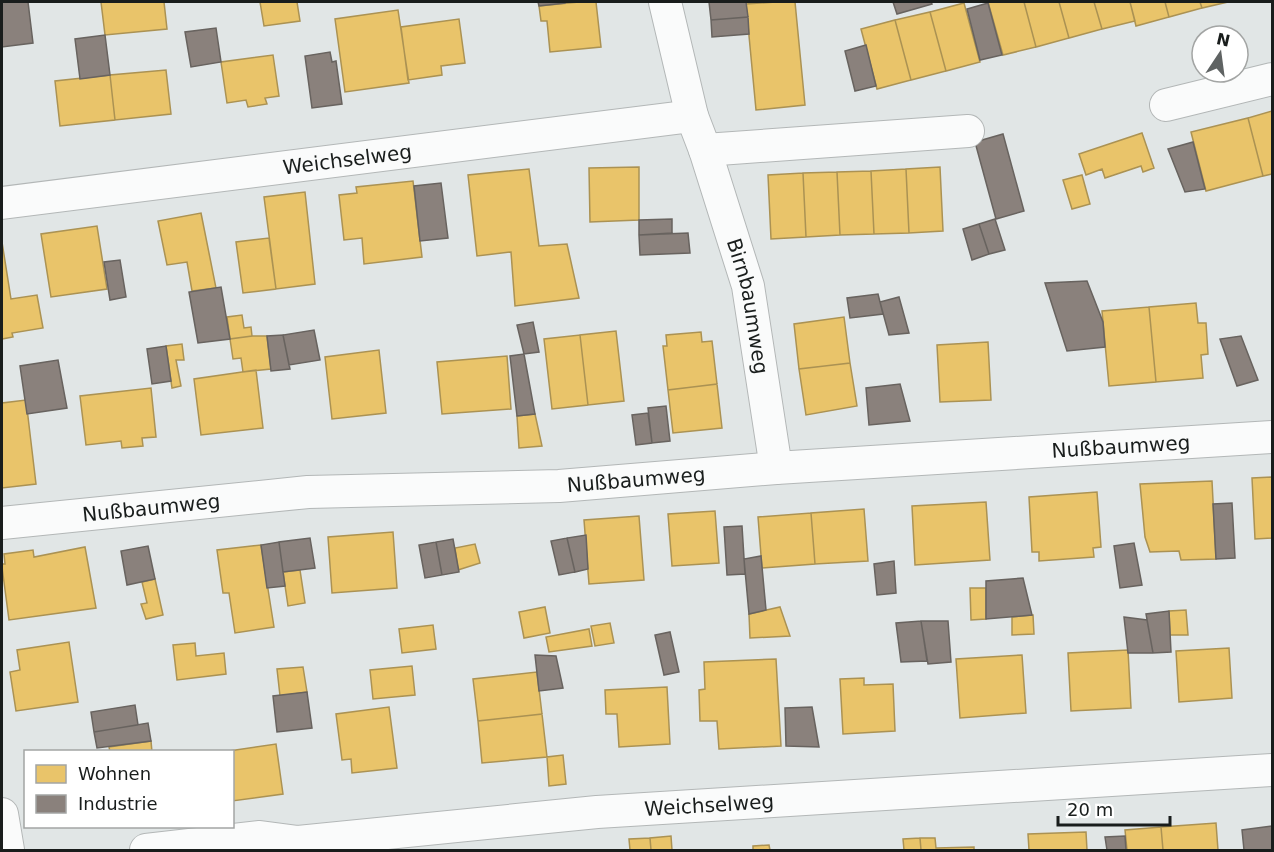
<svg xmlns="http://www.w3.org/2000/svg" width="1274" height="852" viewBox="0 0 1274 852" font-family="'DejaVu Sans',sans-serif">
	<style>
		.homes { fill: #e9c46a; stroke: #ab9253; stroke-width: 1.5 }
		.industry { fill: #8a817c; stroke: #68635f; stroke-width: 1.5 }
		.lines { fill: none; stroke-linecap: round; stroke-linejoin: round }
		.minor-casing { stroke: #b3b7b7; stroke-width: 34 }
		.minor { stroke: #fafbfb; stroke-width: 32 }
		.labels { text-anchor: middle; stroke-width: 6; stroke-linejoin: round; paint-order: stroke }
		.street-label { font-size: 20px; fill: #191d1c; stroke: #fff }
	</style>
	<rect width="100%" height="100%" fill="#e1e6e6"/>
	<path class="homes" d="M101,2H164L167,29L105,35Z
		M260,2H297L300,21L264,26Z
		M579,2H596L601,47L550,52L547,21H541L539,6Z
		M776,2H795L805,105L756,110L746,4Z
		M988,2H1024L1036,47L1003,55Z
		M1024,2H1059L1069,38L1036,47Z
		M1059,2H1094L1102,29L1069,38Z
		M1094,2H1130L1135,21L1102,29Z
		M1130,2H1165L1169,17L1136,26Z
		M1165,2H1200L1202,8L1169,17Z
		M1200,2H1228L1202,8Z
		M964,3L980,62L946,71L930,12Z
		M398,10L409,83L345,92L335,19Z
		M930,12L946,71L911,80L895,20Z
		M459,19L465,63L441,66L442,75L408,80L401,27Z
		M895,20L911,80L877,89L861,29Z
		M273,55L279,96L265,98L267,104L248,107L246,100L227,103L221,62Z
		M166,70L171,114L115,120L110,75Z
		M110,75L115,120L60,126L55,81Z
		M1272,111V174L1263,176L1248,118Z
		M1248,118L1263,176L1206,191L1191,132Z
		M1142,133L1154,168L1143,172L1141,166L1105,178L1102,169L1086,175L1079,154Z
		M639,167V220L590,222L589,168Z
		M940,167L943,231L909,233L906,169Z
		M529,169L539,246L567,244L579,298L515,306L511,252L477,256L468,175Z
		M906,169L909,233L874,234L871,171Z
		M871,171L874,234L840,235L837,172Z
		M837,172L840,235L806,237L803,173Z
		M803,173L806,237L771,239L768,175Z
		M1082,175L1090,204L1072,209L1063,180Z
		M413,181L422,257L364,264L362,238L344,240L339,195L357,193L356,187Z
		M305,192L315,284L276,289L264,197Z
		M201,213L216,288L192,291L187,262L167,265L158,221Z
		M97,226L107,289L51,297L41,234Z
		M269,238L276,289L243,293L236,242Z
		M2,242L11,299L37,295L43,328L12,333L13,337L2,339Z
		M1196,303L1198,323H1206L1208,354L1201,355L1203,378L1156,382L1149,307Z
		M1149,307L1156,382L1109,386L1102,311Z
		M242,315L244,328L251,327L252,336L230,339L227,317Z
		M844,317L850,363L799,369L794,324Z
		M616,331L624,401L588,405L580,335Z
		M701,332L702,342L712,341L717,384L668,390L663,346H667L666,335Z
		M580,335L588,405L552,409L544,339Z
		M252,336H267L271,369L243,372L241,358L233,359L230,339Z
		M988,342L991,400L940,402L937,345Z
		M182,344L184,360H176L181,386L172,388L166,346Z
		M379,350L386,413L332,419L325,357Z
		M507,356L511,409L442,414L437,362Z
		M850,363L857,406L806,415L799,369Z
		M256,370L263,428L201,435L194,379Z
		M717,384L722,428L673,433L668,390Z
		M151,388L156,437L142,438L143,446L122,448L121,441L86,445L80,396Z
		M26,400L36,484L2,488V403Z
		M535,414L542,446L519,448L517,416Z
		M1272,477V538L1255,539L1252,478Z
		M1212,481L1216,559L1181,560L1179,551L1150,552L1145,537L1140,484Z
		M1097,492L1101,547L1093,548L1094,557L1039,561V552H1032L1029,497Z
		M986,502L990,560L915,565L912,506Z
		M864,509L868,561L815,564L811,513Z
		M715,511L719,563L672,566L668,514Z
		M811,513L815,564L762,568L758,517Z
		M639,516L644,580L589,584L584,520Z
		M393,532L397,588L332,593L328,537Z
		M475,544L480,563L458,570L455,548Z
		M261,545L274,627L235,633L229,593H223L217,550Z
		M85,547L96,608L9,620L2,567V564H5L4,554L33,550L34,557Z
		M300,570L305,603L288,606L283,572Z
		M155,579L163,615L146,619L141,604L147,603L142,582Z
		M970,588H986V619L971,620Z
		M545,607L550,633L524,638L519,612Z
		M780,607L790,636L750,638L749,614Z
		M1186,610L1188,635H1170L1169,611Z
		M1032,615H1033L1034,634L1012,635V617Z
		M610,623L614,643L595,646L591,626Z
		M433,625L436,649L402,653L399,629Z
		M589,629L592,646L549,652L546,637Z
		M69,642L78,702L16,711L10,672L20,670L17,650Z
		M195,643L196,656L224,653L226,674L177,680L173,645Z
		M1229,648L1232,698L1179,702L1176,651Z
		M1128,650L1131,708L1071,711L1068,653Z
		M1022,655L1026,713L960,718L956,659Z
		M776,659L781,746L719,749L717,721H700L699,690L705,689L704,662Z
		M412,666L415,695L373,699L370,670Z
		M303,667L307,692L280,696L277,669Z
		M537,672L542,714L478,721L473,679Z
		M864,678V685L893,684L895,731L843,734L840,679Z
		M667,687L670,744L619,747L617,714H606L605,690Z
		M389,707L397,768L352,773L351,759L342,760L336,714Z
		M542,714L547,757L482,763L478,721Z
		M151,741L152,752H110L109,747Z
		M276,744L283,794L232,801V752H222Z
		M563,755L566,784L549,786L547,757Z
		M1216,823L1218,850H1163L1161,827Z
		M1161,827L1163,850H1127L1125,830Z
		M1086,832L1087,850H1029L1028,834Z
		M671,836L672,850H651L650,838Z
		M650,838L651,850H630L629,839Z
		M920,838H935L936,848L974,847V850H921Z
		M920,838L921,850H894H904L903,839Z
		M769,845L770,850H753V846Z"/>
	<path class="industry" d="M2,2H28L33,43L2,47Z
		M538,2H565V3L539,6Z
		M709,2H746L748,17L711,20Z
		M893,2H931L932,4L897,14Z
		M988,3L1002,55L980,60L967,9Z
		M748,17L749,34L712,37L711,20Z
		M216,28L221,62L191,67L185,32Z
		M105,35L110,75L80,79L75,39Z
		M866,45L876,86L855,91L845,51Z
		M330,52L332,62L336,61L342,104L312,108L305,56Z
		M1003,134L1024,211L996,219L975,142Z
		M1193,142L1205,189L1185,192L1168,149Z
		M441,183L448,238L420,241L414,186Z
		M672,219V233L639,235V220Z
		M995,219L1005,250L989,254L979,224Z
		M979,224L989,254L972,260L963,229Z
		M688,233L690,253L640,255L639,235Z
		M120,260L126,297L110,300L104,262Z
		M1087,281L1103,322L1105,347L1067,351L1045,283Z
		M221,287L230,339L198,343L189,292Z
		M878,294L883,314L850,318L847,298Z
		M899,297L909,333L889,335L880,302Z
		M533,322L539,352L524,354L517,325Z
		M314,330L320,360L289,365L283,335Z
		M283,335L290,369L271,371L267,336Z
		M1241,336L1258,380L1237,386L1220,339Z
		M166,346L171,381L152,384L147,349Z
		M524,354L535,414L517,416L510,356Z
		M58,360L67,408L27,414L20,366Z
		M900,384L910,421L869,425L866,388Z
		M666,406L670,441L652,443L648,408Z
		M648,413L652,443L636,445L632,415Z
		M1232,503L1235,558L1216,559L1213,504Z
		M742,526L745,574L727,575L724,527Z
		M586,535L588,569L575,572L567,538Z
		M310,538L315,568L283,572L279,542Z
		M567,538L575,572L559,575L551,541Z
		M453,539L459,572L442,575L436,542Z
		M279,542L285,586L267,588L261,545Z
		M436,542L442,575L425,578L419,545Z
		M1134,543L1142,585L1120,588L1114,546Z
		M148,546L155,579L127,585L121,551Z
		M761,556L766,610L749,614L744,559Z
		M894,561L896,593L877,595L874,564Z
		M1023,578L1032,615L986,619V581Z
		M1169,611L1171,652L1153,653L1146,614Z
		M1124,617L1147,620L1153,653H1128Z
		M921,621H948L951,662L928,664Z
		M921,621L927,661L901,662L896,623Z
		M670,632L679,672L664,675L655,635Z
		M535,655L556,656L563,688L539,691Z
		M307,692L312,728L277,732L273,696Z
		M135,705L138,725L94,732L91,712Z
		M812,707L819,747L786,746L785,708Z
		M148,723L151,741L97,748L94,732Z
		M1272,826V850H1244L1242,830Z
		M1125,836L1126,850H1107L1105,837Z"/>
	<g class="lines">
		<defs>
			<g id="minor">
				<path id="s1" d="M665,2L692,116L705,150L748,286L776,468"/>
				<path d="M1166,105L1272,79"/>
				<path d="M705,150L968,131"/>
				<path id="s2" d="M2,203L692,116"/>
				<path id="s3" d="M2,523L308,492L559,486L776,468L1272,437"/>
				<path d="M2,814L8,850"/>
				<path id="s4" d="M146,850L260,837L298,842L597,812L1272,770"/>
			</g>
		</defs>
		<use href="#minor" class="minor-casing"/>
		<use href="#minor" class="minor"/>
	</g>
	<g class="labels">
		<g class="street-label">
			<text dy="7" stroke="none"><textPath href="#s2" startOffset="348">Weichselweg</textPath></text>
			<text dy="7" stroke="none"><textPath href="#s1" startOffset="316">Birnbaumweg</textPath></text>
			<text dy="7" stroke="none"><textPath href="#s3" startOffset="1122">Nußbaumweg</textPath></text>
			<text dy="7" stroke="none"><textPath href="#s3" startOffset="636">Nußbaumweg</textPath></text>
			<text dy="7" stroke="none"><textPath href="#s3" startOffset="150">Nußbaumweg</textPath></text>
			<text dy="7" stroke="none"><textPath href="#s4" startOffset="566">Weichselweg</textPath></text>
		</g>
	</g>
	<rect width="1274" height="852" fill="none" stroke="#191d1c" stroke-width="6"/>
	<rect x="24" y="750" width="210" height="78" fill="#ffffff" stroke="#a3a5a4" stroke-width="1.5"/>
	<rect x="36" y="765" width="30" height="18" fill="#e9c46a" stroke="#a3a5a4" stroke-width="1.5"/>
	<text x="78" y="780" font-size="18" fill="#191d1c">Wohnen</text>
	<rect x="36" y="795" width="30" height="18" fill="#8a817c" stroke="#a3a5a4" stroke-width="1.5"/>
	<text x="78" y="810" font-size="18" fill="#191d1c">Industrie</text>
	<g transform="translate(1220 54) rotate(13)"><circle r="28" fill="#ffffff" stroke="#a3a5a4" stroke-width="1.5"/>
	<path d="M0-4.5L10 22L0 15L-10 22Z" fill="#5f6363"/>
	<text y="-9" font-size="16" font-weight="bold" text-anchor="middle" fill="#191d1c">N</text>
	</g>
	<path d="M1058 816v9h112v-9" fill="none" stroke="#191d1c" stroke-width="3"/>
	<text x="1067" y="816" font-size="18" fill="#191d1c" stroke="#ffffff" stroke-width="4.5" paint-order="stroke">20 m</text>
</svg>
